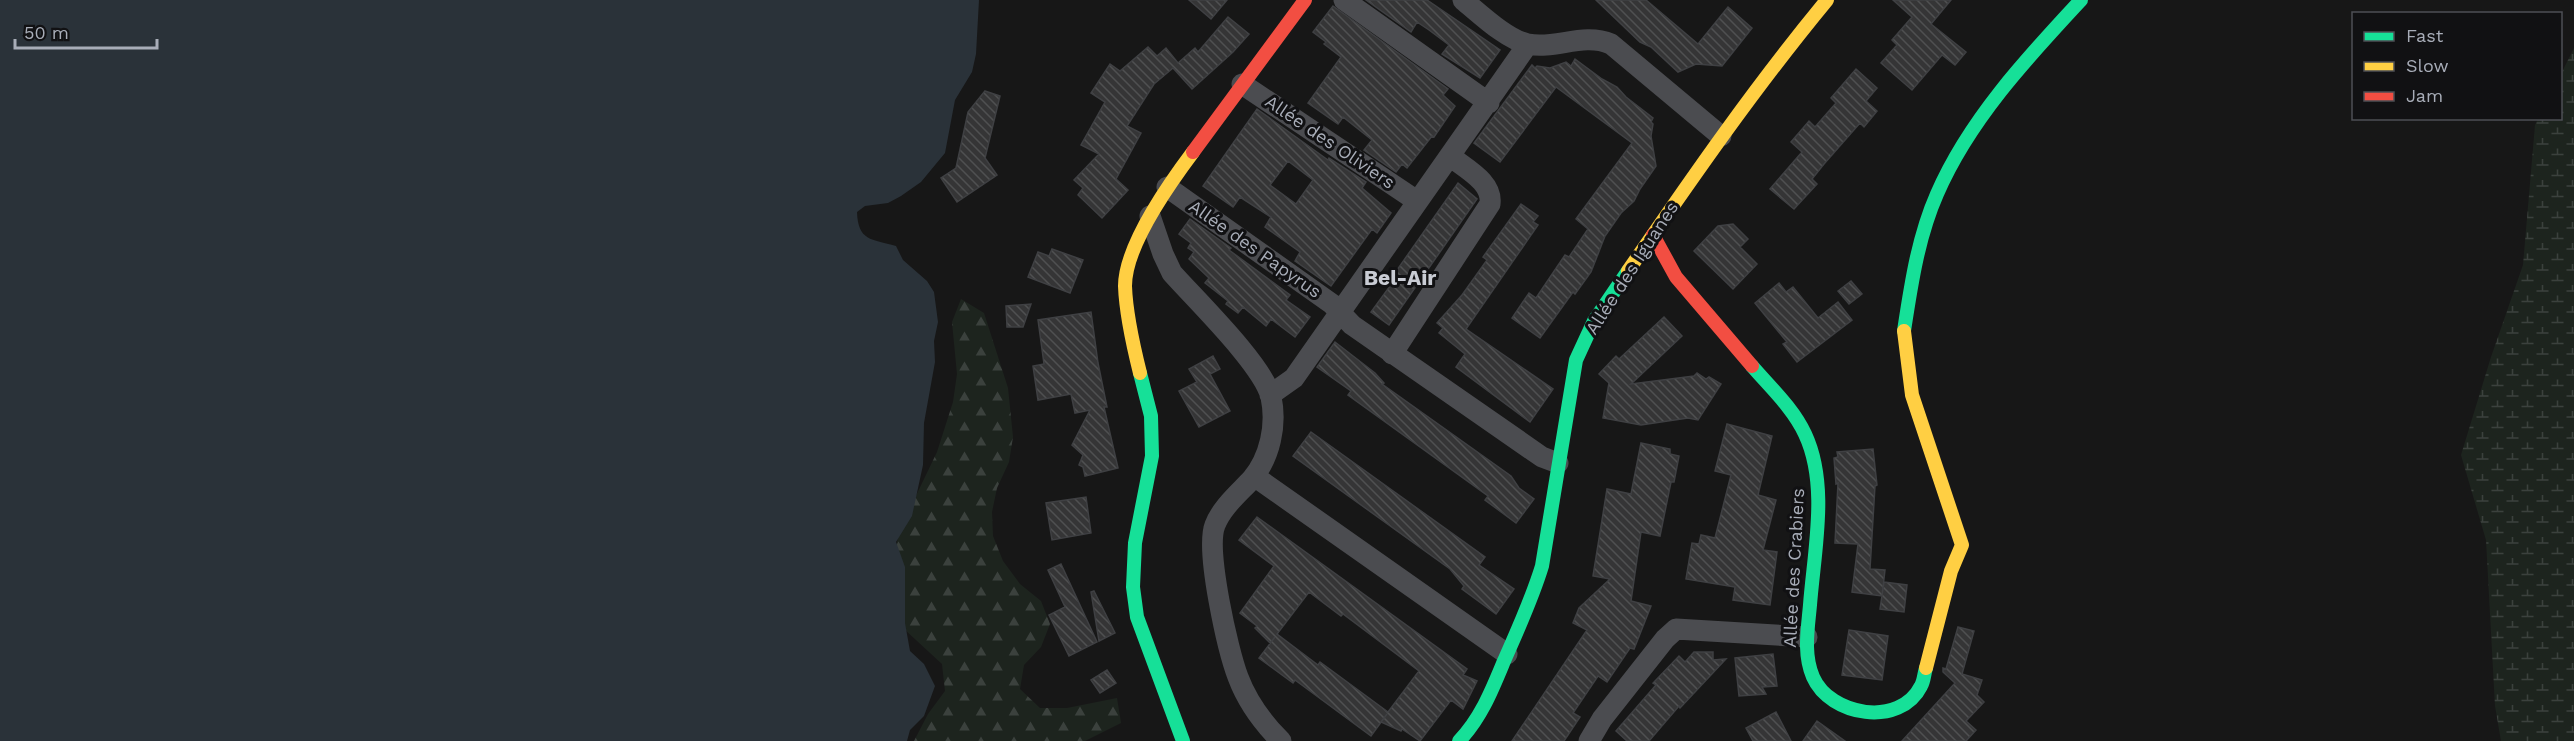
<svg xmlns="http://www.w3.org/2000/svg" width="2574" height="741" viewBox="0 0 2574 741" font-family="'Work Sans',sans-serif">
	<style>
		.forest { fill: url(#forest-firs) }
		.wetland { fill: url(#wetland-marsh) }
		.water { fill: #2a3239 }
		.building { fill: url(#building-back-hatch); stroke: #3f4043; stroke-width: 1.5; fill-rule: evenodd }
		.lines { fill: none; stroke-linecap: round; stroke-linejoin: round }
		.street { stroke: #4b4c50; stroke-width: 21 }
		.fast { stroke: #16e098; stroke-width: 14 }
		.slow { stroke: #ffcf43; stroke-width: 14 }
		.jam { stroke: #f24e42; stroke-width: 14 }
		.labels { text-anchor: middle; stroke-width: 6; stroke-linejoin: round; paint-order: stroke }
		.street-label { font-size: 18px; fill: #a8adb8; stroke: #111113 }
		.quarter-label { font-size: 21px; font-weight: bold; fill: #c9ccd4; stroke: #111113 }
	</style>
	<defs>
		<pattern id="forest-firs" width="22" height="20" patternUnits="userSpaceOnUse" patternTransform="scale(1.5)"><rect width="22" height="20" fill="#1d241e"/><path d="M5 1l3.5 6h-7zM16 11l3.5 6h-7z" fill="#3b413d"/></pattern>
		<pattern id="wetland-marsh" width="20" height="14" patternUnits="userSpaceOnUse" patternTransform="scale(1.5)"><rect width="20" height="14" fill="#1d241e"/><path d="M1 5h8M5 5V1M11 12h8M15 12V8" fill="none" stroke="#3b413d"/></pattern>
		<pattern id="building-back-hatch" width="6" height="6" patternUnits="userSpaceOnUse" patternTransform="scale(1.5)"><rect width="6" height="6" fill="#353536"/><path d="M-1 5l2 2M0 0l6 6M5-1l2 2" fill="none" stroke="#4f5051"/></pattern>
	</defs>
	<rect width="100%" height="100%" fill="#171717"/>
	<path class="forest" d="M961,299L984,313L1008,388L1013,437L1009,462L997,488L992,512L993,536L1003,561L1020,584L1041,601L1050,624L1041,647L1024,665L1020,689L1040,708H1067L1117,698L1121,723L1085,741H914L928,714L945,691L942,664L903,628L894,555L900,529L937,452L953,402L957,374L952,322Z"/>
	<path class="wetland" d="M2574,48V741H2501L2495,706L2486,540L2461,455L2491,357L2523,265L2535,125L2538,119L2560,118L2561,74Z"/>
	<path class="water" d="M0,0H979L976,54L972,72L955,100L945,153L921,182L901,196L888,203L865,206L857,212C858,241 871,239 896,246L903,260L927,281L934,292L938,322L934,341L935,362L924,423L923,465L912,516L896,542L905,567V623L910,651L924,664L935,686L924,716L910,730L907,741H0Z"/>
	<path class="building" d="M1189,0H1227L1211,19Z
		M1366,0H1427L1500,50L1480,78L1442,54L1449,45L1429,30L1417,22L1411,32Z
		M1596,0H1646L1698,44L1728,7L1752,28L1722,66L1696,64L1678,72L1651,47L1640,42Z
		M1893,0H1951L1931,24L1966,52L1955,65L1942,55L1912,90L1881,63L1897,45L1892,40L1912,17Z
		M1333,6L1448,89L1443,95L1455,106L1434,137L1432,136L1407,168L1402,164L1396,172L1364,150L1372,140L1343,117L1338,124L1308,103L1341,57L1324,44L1326,42L1313,32Z
		M1228,17L1249,34L1233,52L1192,89L1173,68L1154,84L1127,126L1141,133L1116,179L1128,190L1102,218L1078,195L1083,188L1074,180L1099,154L1081,145L1105,102L1091,93L1110,64L1120,71L1148,47L1157,56L1166,48L1178,63L1195,48L1198,52Z
		M1575,59L1602,79L1617,87L1626,97L1653,118L1651,122L1653,124L1651,136L1656,166L1640,189L1634,201L1621,213L1605,236L1591,272L1575,294L1573,292L1540,338L1512,318L1529,293L1536,298L1565,255L1569,257L1588,229L1576,219L1632,143L1556,87L1500,162L1474,143L1532,65L1535,68L1537,66L1550,68L1566,62L1571,66Z
		M1856,69L1877,88L1866,101L1877,111L1864,127L1860,123L1824,164L1812,179L1817,184L1794,209L1770,189L1802,152L1791,142L1809,121L1815,127L1836,103L1831,98Z
		M985,91L1000,96L985,158L997,175L957,202L941,178L956,168L968,112Z
		M1257,109L1328,160L1329,158L1366,182L1362,188L1391,213L1377,233L1372,229L1331,286L1295,261L1300,252L1265,227L1271,217L1240,197L1233,207L1203,186ZM1288,161L1313,180L1296,204L1270,185Z
		M1458,183L1477,199L1389,325L1371,312L1393,282L1390,280Z
		M1521,204L1538,216L1533,222L1538,225L1466,329L1553,389L1530,422L1456,367L1465,354L1439,333L1443,328L1437,323L1462,295L1487,260L1483,257Z
		M1190,219L1231,248L1229,250L1290,295L1286,300L1310,317L1295,337L1271,319L1266,326L1243,307L1238,313L1226,304L1228,301L1205,283L1209,278L1189,259L1194,252L1188,248L1191,243L1179,234Z
		M1733,224L1748,239L1740,247L1757,264L1733,289L1694,251L1718,226Z
		M1052,249L1083,260L1070,293L1028,277L1038,252L1049,256Z
		M1851,281L1862,294L1849,304L1838,291Z
		M1779,283L1786,292L1793,287L1818,318L1838,302L1852,320L1797,362L1783,344L1787,342L1755,303Z
		M1031,304L1023,327H1007L1006,306Z
		M1091,312L1098,363L1107,407H1104L1118,468L1085,476L1083,467L1079,465L1083,455L1072,445L1090,410L1075,413L1071,394L1038,400L1033,366L1044,364L1038,320Z
		M1664,317L1682,336L1631,384L1694,376L1697,373L1706,379L1709,377L1721,384L1698,420L1688,418L1641,425L1603,418L1609,383L1599,374L1616,356L1619,359Z
		M1335,342L1375,373L1384,383L1382,384L1511,476L1519,488L1534,499L1516,523L1485,500L1488,496L1348,395L1351,391L1317,367Z
		M1213,356L1220,369L1210,374L1230,411L1199,427L1179,391L1197,382L1189,369Z
		M1727,424L1772,436L1758,495L1776,500L1763,550L1777,552L1770,605L1733,600L1735,587L1686,579L1692,543L1699,544L1701,535L1715,538L1731,475L1715,471Z
		M1311,432L1485,557L1479,565L1514,589L1496,614L1462,589L1464,586L1450,569L1293,456Z
		M1641,443L1670,449V454L1679,456L1674,482H1671L1660,536L1641,532L1631,601L1651,606L1634,649L1630,648L1607,682L1598,676L1573,713L1580,717L1564,741H1512L1587,630L1573,623L1579,608L1610,579L1593,576L1607,489L1631,494Z
		M1873,449L1877,485L1875,486L1870,569L1885,570L1882,596L1852,592L1858,544L1835,543L1838,483L1836,484L1834,458L1838,457L1837,452Z
		M1086,497L1091,533L1052,540L1046,503Z
		M1257,517L1467,669L1463,675L1477,681L1463,709L1451,700L1420,741L1402,729L1401,731L1381,722L1387,714L1371,736L1295,680L1293,683L1259,658L1275,637L1270,643L1255,628L1257,626L1240,613L1274,566L1239,540ZM1309,592L1341,616L1343,614L1419,671L1388,712L1320,662L1318,665L1277,634Z
		M1061,564L1097,642L1069,656L1049,615L1065,607L1048,570Z
		M1884,582L1907,585L1904,612L1880,609Z
		M1094,591L1115,633L1099,641L1091,592Z
		M1958,627L1974,631L1962,674L1982,680L1977,695L1984,702L1966,721L1976,730L1966,741H1902L1955,683L1943,672V668L1946,669Z
		M1849,630L1888,636L1882,680L1842,675Z
		M1694,652H1713V660L1726,659L1680,708L1679,706L1649,741H1627L1616,731L1656,685L1653,683L1679,656L1685,662Z
		M1773,654L1777,686L1762,687L1766,694L1739,696L1735,658Z
		M1107,670L1116,683L1100,693L1091,680Z
		M1776,712L1791,741H1753L1746,728Z
		M1817,721L1845,741H1803Z"/>
	<g class="lines">
		<path class="street" d="M1344,0L1489,103
			M1463,0C1479,13 1507,40 1528,44C1555,50 1583,32 1611,44L1721,136
			M1242,84L1417,201
			M1167,187L1332,304L1352,325L1542,457L1558,463
			M1150,216L1163,254L1172,273C1197,301 1263,365 1271,397C1277,425 1270,457 1252,479C1239,493 1222,507 1215,525C1205,550 1228,651 1238,677C1247,701 1263,723 1281,741
			M1392,354L1490,204C1493,182 1466,169 1450,156
			M1270,395L1294,378L1528,44
			M1254,476L1507,654
			M1589,741L1602,719L1665,639L1676,629L1807,637"/>
		<path class="fast" d="M1904,331C1911,285 1918,237 1937,194C1969,120 2027,58 2081,0
			M1752,366C1770,387 1793,408 1805,434C1829,485 1814,551 1810,605C1808,628 1803,654 1813,677C1830,716 1900,728 1921,686C1924,681 1924,674 1926,668
			M1140,373L1151,416L1152,456L1135,543L1133,587L1137,617L1183,741
			M1459,741C1481,718 1492,690 1504,661C1518,629 1532,599 1542,566L1576,360L1594,321L1628,271"/>
		<path class="slow" d="M1628,271C1692,178 1755,87 1827,0
			M1904,331L1912,395L1962,545L1951,571L1926,668
			M1140,373C1133,345 1126,315 1125,286C1125,246 1169,184 1193,152"/>
		<path class="jam" d="M1193,152L1305,0
			M1653,235L1676,277L1752,366"/>
	</g>
	<g class="labels">
		<g class="street-label">
			<text transform="translate(1330 142) rotate(34)" y="6">Allée des Oliviers</text>
			<text transform="translate(1255 249) rotate(35)" y="6">Allée des Papyrus</text>
			<text transform="translate(1632 268) rotate(-57)" y="6">Allée des Iguanes</text>
			<text transform="translate(1794 568) rotate(-87)" y="6">Allée des Crabiers</text>
		</g>
		<g class="quarter-label">
			<text x="1400" y="285">Bel-Air</text>
		</g>
	</g>
	<rect x="2352" y="12" width="210" height="108" fill="#111113" stroke="#4d4f55" stroke-width="1.5"/>
	<rect x="2364" y="32" width="30" height="9" fill="#16e098" stroke="#4d4f55" stroke-width="1.5"/>
	<text x="2406" y="42" font-size="18" fill="#a8adb8">Fast</text>
	<rect x="2364" y="62" width="30" height="9" fill="#ffcf43" stroke="#4d4f55" stroke-width="1.5"/>
	<text x="2406" y="72" font-size="18" fill="#a8adb8">Slow</text>
	<rect x="2364" y="92" width="30" height="9" fill="#f24e42" stroke="#4d4f55" stroke-width="1.5"/>
	<text x="2406" y="102" font-size="18" fill="#a8adb8">Jam</text>
	<path d="M15 39v9h142v-9" fill="none" stroke="#a8adb8" stroke-width="3"/>
	<text x="24" y="39" font-size="18" fill="#a8adb8" stroke="#111113" stroke-width="4.5" paint-order="stroke">50 m</text>
</svg>
